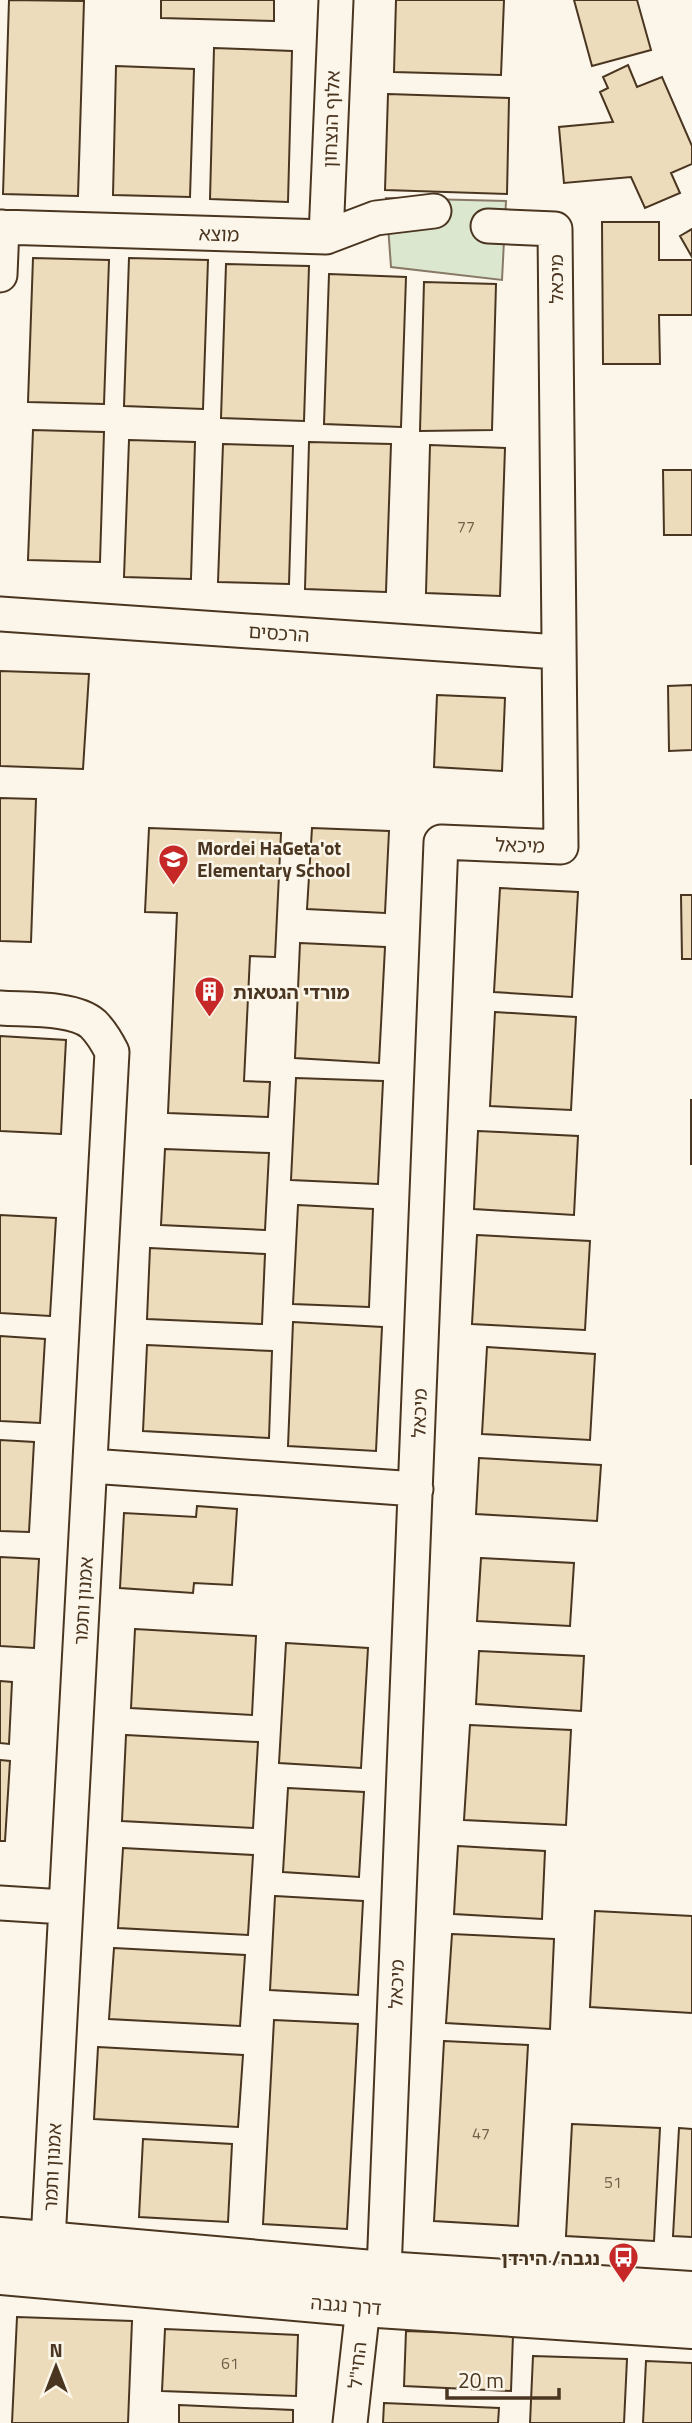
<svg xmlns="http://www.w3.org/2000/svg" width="692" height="2423" viewBox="0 0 692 2423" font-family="'Titillium Web','Noto Sans Hebrew',sans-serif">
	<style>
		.green { fill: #dce7d0; stroke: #887966; stroke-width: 2 }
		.building { fill: #ecdcbc; stroke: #4a3520; stroke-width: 2 }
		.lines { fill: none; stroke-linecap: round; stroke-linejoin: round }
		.minor-casing { stroke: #4a3520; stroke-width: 37 }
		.tertiary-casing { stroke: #4a3520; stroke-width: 42 }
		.minor { stroke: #fbf6e9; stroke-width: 33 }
		.tertiary { stroke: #fbf6e9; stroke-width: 38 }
		.labels { text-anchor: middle; stroke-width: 5; stroke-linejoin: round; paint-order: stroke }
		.number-label { font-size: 16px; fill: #725f47 }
		.street-label { font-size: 19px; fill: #4a3520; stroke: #fbf6e9 }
		.poi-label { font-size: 19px; font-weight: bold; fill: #4a3520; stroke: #fbf6e9; text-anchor: start }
	</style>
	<rect width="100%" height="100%" fill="#fbf6e9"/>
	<path class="green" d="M386,198L506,201L502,280L391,267Z"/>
	<path class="building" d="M9,0L84,1L78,196L3,194Z
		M161,0H274V21L161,18Z
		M396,0H504L501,75L394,72Z
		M574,0H637L651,50L592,66Z
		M214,48L292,51L288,202L210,199Z
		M628,65L637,87L662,77L692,146V164L671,173L680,193L645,208L631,177L564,183L559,127L613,122L600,92L608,88L603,77Z
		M116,66L194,69L190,197L113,195Z
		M388,94L509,98L507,194L385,190Z
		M602,222H659V260H692V315H659L660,364H603Z
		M692,229V257L680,236Z
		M33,258L109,260L104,404L28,402Z
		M129,258L208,260L203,409L124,406Z
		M226,264L309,266L304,421L221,418Z
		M329,274L406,277L401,427L324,424Z
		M424,282L496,284L492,430L420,431Z
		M33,430L104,432L100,562L28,560Z
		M129,440L195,442L191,579L124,577Z
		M309,442L391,444L386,592L305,589Z
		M223,444L293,446L289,584L218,582Z
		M430,445L505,448L500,596L426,593Z
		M663,470H692V535H664Z
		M0,671L89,674L83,769L0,766Z
		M692,685V750L669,751L668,686Z
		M437,695L505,698L502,771L434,767Z
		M0,798L36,799L31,942L0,941Z
		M149,828L281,833L275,957L250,956L244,1081L270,1082L268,1117L168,1113L177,913L145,912Z
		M312,828L389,831L385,913L307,909Z
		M500,888L578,892L572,997L494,992Z
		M681,895H692V959H682Z
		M300,943L385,947L379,1063L295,1058Z
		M495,1012L576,1017L571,1110L490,1106Z
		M0,1036L66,1040L61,1134L0,1131Z
		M296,1078L383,1081L378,1184L291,1180Z
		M691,1100H692V1164H691Z
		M478,1131L578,1136L574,1215L474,1209Z
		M165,1149L269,1153L265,1230L161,1225Z
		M298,1205L373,1209L369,1307L293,1304Z
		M0,1215L56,1218L50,1316L0,1313Z
		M477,1235L590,1241L585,1330L472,1324Z
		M150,1248L265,1254L262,1324L147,1319Z
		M293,1322L382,1327L376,1451L288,1446Z
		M0,1336L45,1339L40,1423L0,1421Z
		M147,1345L272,1351L269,1438L143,1431Z
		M487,1347L595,1354L590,1440L482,1434Z
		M0,1440L34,1442L29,1532L0,1531Z
		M479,1458L601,1465L597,1521L476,1514Z
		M197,1506L237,1509L232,1585L194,1583L193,1593L120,1588L124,1513L196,1517Z
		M0,1557L39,1559L34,1648L0,1646Z
		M481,1558L574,1563L570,1626L477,1621Z
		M135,1629L256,1636L252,1715L131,1708Z
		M286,1643L368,1648L361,1768L279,1763Z
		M479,1651L584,1656L581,1711L476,1704Z
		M0,1681L12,1682L9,1744L0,1743Z
		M470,1725L571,1730L566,1825L464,1820Z
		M126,1735L258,1742L253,1828L122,1821Z
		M0,1760L10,1761L5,1841H0Z
		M288,1788L364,1792L359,1877L283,1872Z
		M458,1846L545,1851L542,1919L454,1914Z
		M123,1848L253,1855L248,1935L118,1928Z
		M275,1896L363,1901L358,1995L270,1990Z
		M595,1911L692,1916V2013L590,2007Z
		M452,1934L554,1939L550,2029L446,2023Z
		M114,1948L245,1955L240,2026L109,2019Z
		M274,2020L358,2024L347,2229L263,2224Z
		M444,2041L528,2045L518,2226L434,2221Z
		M98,2047L243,2055L238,2127L94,2119Z
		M572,2124L660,2128L654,2241L566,2236Z
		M679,2128L692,2129V2237L673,2236Z
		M143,2139L232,2144L228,2222L139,2217Z
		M17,2317L132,2321L128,2423H12Z
		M165,2329L298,2335L296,2396L162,2391Z
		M406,2331L513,2335L511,2391L404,2386Z
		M533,2356L627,2359L624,2423H530Z
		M646,2361L692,2363V2423H643Z
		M384,2403L499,2408L498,2423H383Z
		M179,2405L293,2410V2423H179Z"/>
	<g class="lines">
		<defs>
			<path id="minor" d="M0,227L326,237L376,218L434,211
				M326,237L336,0
				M0,275L2,227
				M0,614L558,652
				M0,1008C25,1010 74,1007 93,1024C101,1032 107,1042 112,1052C92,1449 67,1845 48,2241L40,2265
				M91,1466L416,1489
				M0,1903L64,1907
				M350,2423L363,2307L384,2271L441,842L561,847L555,229L488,226"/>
			<path id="tertiary" d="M0,2237L384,2271L692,2291
				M0,2275L363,2307L692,2329"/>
		</defs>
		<use href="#minor" class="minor-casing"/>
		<use href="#tertiary" class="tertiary-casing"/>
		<use href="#minor" class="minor"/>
		<use href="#tertiary" class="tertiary"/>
	</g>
	<defs>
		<symbol id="school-pin" viewBox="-11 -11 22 30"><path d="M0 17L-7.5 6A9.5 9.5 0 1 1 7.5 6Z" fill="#c62828" stroke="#fbf6e9"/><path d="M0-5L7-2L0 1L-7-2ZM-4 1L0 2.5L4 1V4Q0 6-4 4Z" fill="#fff"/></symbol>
		<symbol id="building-pin" viewBox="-11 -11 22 30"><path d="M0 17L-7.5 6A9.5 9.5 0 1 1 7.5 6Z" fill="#c62828" stroke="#fbf6e9"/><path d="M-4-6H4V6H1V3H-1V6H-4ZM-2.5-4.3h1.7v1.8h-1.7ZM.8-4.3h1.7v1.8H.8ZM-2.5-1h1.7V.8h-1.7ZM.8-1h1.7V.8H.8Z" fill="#fff"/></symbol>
		<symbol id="bus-pin" viewBox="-11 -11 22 30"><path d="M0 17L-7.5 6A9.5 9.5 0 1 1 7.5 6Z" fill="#c62828" stroke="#fbf6e9"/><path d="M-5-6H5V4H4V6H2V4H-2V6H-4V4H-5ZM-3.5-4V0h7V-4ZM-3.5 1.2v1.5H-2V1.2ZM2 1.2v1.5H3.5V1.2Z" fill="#fff"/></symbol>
	</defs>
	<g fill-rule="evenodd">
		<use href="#school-pin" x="156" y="842" width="35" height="47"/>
		<use href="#building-pin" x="192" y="974" width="35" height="47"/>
		<use href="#bus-pin" x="606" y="2240" width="35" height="47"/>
	</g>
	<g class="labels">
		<g class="number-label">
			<text x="466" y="532">77</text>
			<text x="481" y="2139">47</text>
			<text x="613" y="2188">51</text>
			<text x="230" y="2369">61</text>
		</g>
		<g class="street-label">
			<text transform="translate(331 119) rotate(-88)" y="7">אלוף הנצחון</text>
			<text transform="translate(219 234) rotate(2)" y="7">מוצא</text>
			<text transform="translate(556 279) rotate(-90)" y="7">מיכאל</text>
			<text transform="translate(279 633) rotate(4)" y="7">הרכסים</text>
			<text transform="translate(520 845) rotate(2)" y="7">מיכאל</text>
			<text transform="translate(419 1413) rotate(-88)" y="7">מיכאל</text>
			<text transform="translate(83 1601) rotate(-86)" y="7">אמנון ותמר</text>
			<text transform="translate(396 1984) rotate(-88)" y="7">מיכאל</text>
			<text transform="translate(52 2167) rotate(-87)" y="7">אמנון ותמר</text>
			<text transform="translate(346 2305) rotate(5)" y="7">דרך נגבה</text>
			<text transform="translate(357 2365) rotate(-84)" y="7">החי"ל</text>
		</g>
		<g class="poi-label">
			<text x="197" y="855">Mordei HaGeta'ot<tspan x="197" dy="22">Elementary School</tspan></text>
			<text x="233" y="999">מורדי הגטאות</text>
			<text x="600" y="2265" text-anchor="end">נגבה/ הירדן</text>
		</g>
	</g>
	<g transform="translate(56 2367)" stroke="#fbf6e9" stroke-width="5" paint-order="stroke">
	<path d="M0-5L12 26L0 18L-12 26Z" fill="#4a3520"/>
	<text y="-10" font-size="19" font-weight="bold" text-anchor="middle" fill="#4a3520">N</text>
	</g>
	<path d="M447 2388v10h112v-10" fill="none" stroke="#4a3520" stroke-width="3.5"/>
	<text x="458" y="2388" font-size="21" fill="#4a3520" stroke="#fbf6e9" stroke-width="5" paint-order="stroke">20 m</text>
</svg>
